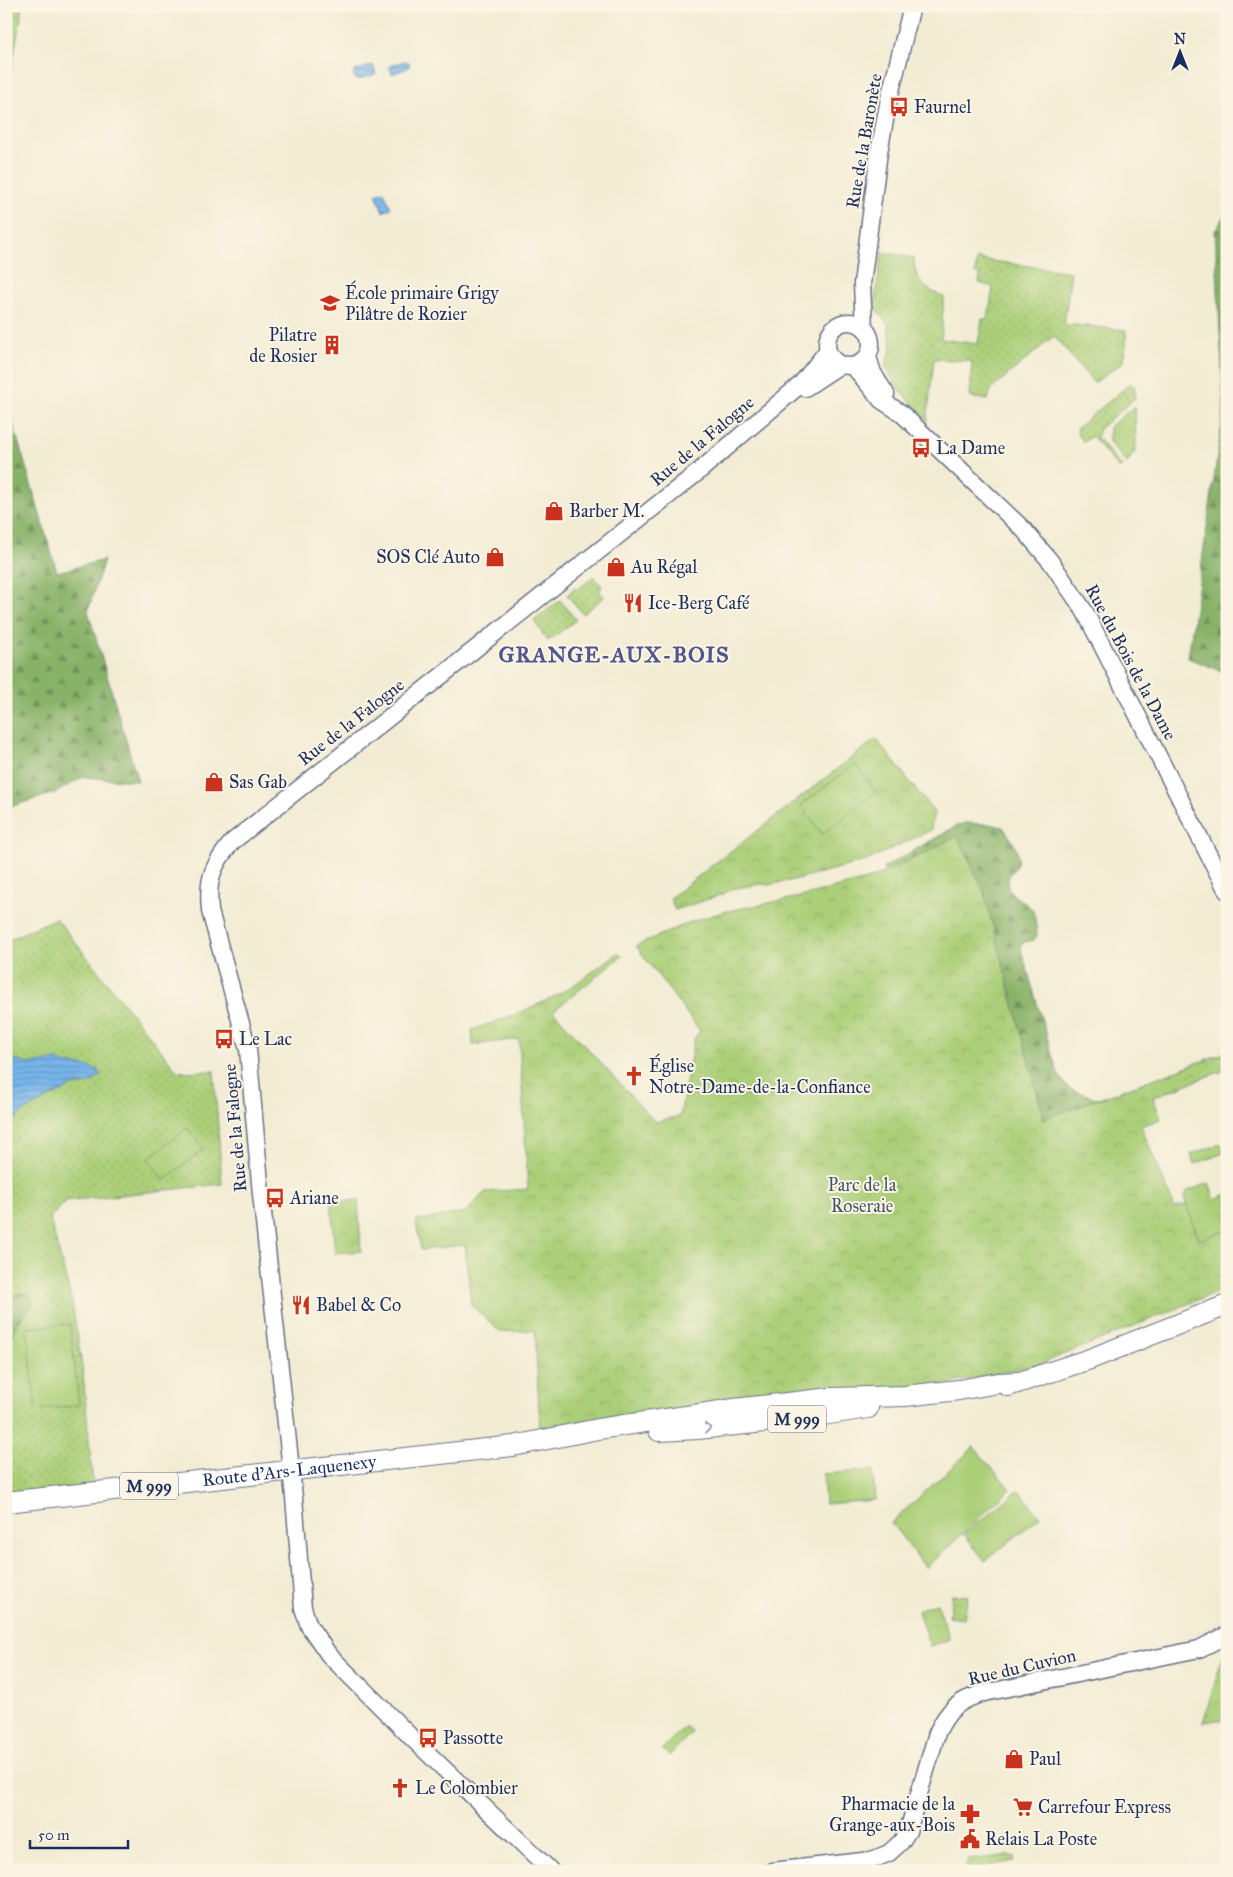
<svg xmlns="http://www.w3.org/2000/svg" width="1233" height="1877" viewBox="0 0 1233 1877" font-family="'IM FELL Great Primer',serif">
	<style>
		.grass { fill: url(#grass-dots); stroke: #637f6b }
		.forest { fill: url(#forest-firs); stroke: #527063 }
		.park { fill: url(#park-crowns); stroke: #637f6b }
		.pitch { fill: #abcf78; stroke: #637f6b }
		.water { fill: url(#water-rules); stroke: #4972a4 }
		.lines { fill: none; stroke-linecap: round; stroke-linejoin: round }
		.tertiary-casing { stroke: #677187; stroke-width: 19 }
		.primary-casing { stroke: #677187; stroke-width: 22 }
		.tertiary { stroke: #fff; stroke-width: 16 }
		.primary { stroke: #fff; stroke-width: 20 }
		.oneway { stroke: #8d97ae }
		.labels { text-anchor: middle; stroke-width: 4; stroke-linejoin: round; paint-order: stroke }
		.shield { fill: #fcf5e5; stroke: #5e6a86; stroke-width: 1 }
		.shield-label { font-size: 16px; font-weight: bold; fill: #1b2f5e }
		.poi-label { font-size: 18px; fill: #1b2f5e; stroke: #fcf5e5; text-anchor: start }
		.street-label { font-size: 18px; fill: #1b2f5e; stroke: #fcf5e5 }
		.park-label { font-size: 18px; fill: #3f5764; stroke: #fcf5e5 }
		.district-label { font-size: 22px; font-weight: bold; letter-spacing: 1px; fill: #50578f; stroke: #fcf5e5 }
	</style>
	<defs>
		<pattern id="grass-dots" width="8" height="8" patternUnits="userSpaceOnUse" patternTransform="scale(1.25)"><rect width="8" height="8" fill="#abcf78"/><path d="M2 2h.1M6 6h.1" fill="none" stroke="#93b26a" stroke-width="1.8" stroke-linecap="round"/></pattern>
		<pattern id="forest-firs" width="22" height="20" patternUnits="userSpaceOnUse" patternTransform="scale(1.25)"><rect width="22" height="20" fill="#88b268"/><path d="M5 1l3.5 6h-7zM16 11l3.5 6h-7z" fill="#6e9159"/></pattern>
		<pattern id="park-crowns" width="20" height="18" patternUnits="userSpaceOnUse" patternTransform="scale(1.25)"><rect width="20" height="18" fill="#abcf78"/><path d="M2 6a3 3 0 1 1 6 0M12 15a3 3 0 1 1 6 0" fill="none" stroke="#93b26a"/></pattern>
		<pattern id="water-rules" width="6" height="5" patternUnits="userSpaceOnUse" patternTransform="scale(1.25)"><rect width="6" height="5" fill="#77b5ea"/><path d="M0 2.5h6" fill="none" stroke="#6194c1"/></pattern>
	</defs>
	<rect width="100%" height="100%" fill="#fcf5e5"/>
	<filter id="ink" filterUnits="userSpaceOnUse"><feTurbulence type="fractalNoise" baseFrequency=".02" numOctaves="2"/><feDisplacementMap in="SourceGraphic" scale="10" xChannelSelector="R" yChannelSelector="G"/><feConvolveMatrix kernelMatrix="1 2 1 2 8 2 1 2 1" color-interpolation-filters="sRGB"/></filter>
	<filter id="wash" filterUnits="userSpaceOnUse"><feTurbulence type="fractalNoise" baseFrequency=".0096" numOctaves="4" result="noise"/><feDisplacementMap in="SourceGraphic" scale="20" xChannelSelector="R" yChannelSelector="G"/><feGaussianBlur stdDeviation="1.12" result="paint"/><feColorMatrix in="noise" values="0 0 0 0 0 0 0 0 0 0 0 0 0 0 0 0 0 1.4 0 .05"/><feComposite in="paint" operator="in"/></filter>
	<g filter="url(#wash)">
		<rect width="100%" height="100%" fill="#f3ecd4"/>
		<path class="grass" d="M882,252L914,258C915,282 923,288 944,297L941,339L978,344L982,319H988L993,287L979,283L980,274L975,273L977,259L1071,272L1064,324L1126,330V345L1122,363L1094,383L1054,336L991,389L988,400L970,397L972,361L934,359L927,421L896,386L885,366L892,346L887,323L874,307Z
			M1131,383L1135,387V398L1098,430L1097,438L1122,467L1119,469L1092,436L1084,442L1078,436L1077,428Z
			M1135,406L1136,450L1127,463L1109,442V427Z
			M594,576L602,587L599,591L604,597L583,614L567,595L575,588L577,590Z
			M560,600L576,620L548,641L534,621Z
			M56,918L178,1072L214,1071L222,1184L65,1201L50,1219L72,1302L83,1374L93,1484L6,1500V941Z
			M1009,1855L1014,1857V1861L988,1866L978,1871H974L965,1864L969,1860Z"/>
		<path class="forest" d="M1227,213V673L1188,658L1224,410L1215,231Z
			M6,400L57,572L104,560L88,611L138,781L83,777L55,793L6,808Z
			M967,823L989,824L1003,827C1009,836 1018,847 1018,858C1018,871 1002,876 1010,890C1014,898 1025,902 1031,908C1036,914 1036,927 1037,935L1034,940L1022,943L1021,949L1058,1074L1069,1089L1099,1099L1227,1052V1069L1153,1097L1075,1121L1017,1115L883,868L958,825Z
			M22,1293L31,1296L32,1306L16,1325L6,1354V1301L12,1296Z"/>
		<path class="park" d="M6,6H23L6,97Z
			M876,739L934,812L931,830L866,861L793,880L768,885L762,884L730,889L724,894L675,910L670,898Z
			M957,836L983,889L1044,1119L1227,1052V1069L1153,1097L1161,1119L1141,1126L1175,1208L1187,1204L1198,1237L1224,1231L1227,1238V1288L1038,1365L948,1384L540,1429L535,1330L500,1332L471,1305L465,1245L421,1250L416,1221L466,1212L485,1192L528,1189L519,1039L473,1045L472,1030C504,1019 535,1008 564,991C583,980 600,965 618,953L622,956L553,1011L655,1122L680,1116L694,1039L700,1031L636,946L690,922L723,912L800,897L870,879L928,852Z
			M358,1200L361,1251L335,1253L331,1202Z
			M952,1594L968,1596L964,1619L949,1617Z
			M937,1603L950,1639L930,1646L917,1610Z
			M1227,1655V1719L1203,1722L1223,1656Z"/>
		<path class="pitch" d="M855,764L876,792L822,834L801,805Z
			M187,1128L204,1149L164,1180L148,1159Z
			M1221,1144L1224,1153L1194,1164L1191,1154Z
			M1209,1183L1215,1199L1227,1194V1238L1224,1231L1199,1240L1184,1197L1186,1196L1187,1191Z
			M70,1324L79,1405L36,1410L27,1328Z
			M974,1447L1010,1489L926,1568L891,1523Z
			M873,1470L875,1500L825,1504L823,1474Z
			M1019,1490L1040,1517L985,1561L964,1534Z
			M685,1726L692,1732L669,1756L662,1749Z"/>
		<path class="water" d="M405,61L410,63L408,68L392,74L389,66Z
			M373,65L376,74L358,80L357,78L355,79L353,73L355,71Z
			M384,191L391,208L383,212L376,194Z
			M6,1058L30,1064L57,1060L62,1063L89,1067L97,1070L101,1075L94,1081L84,1085L72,1086L31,1107L6,1124Z"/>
	</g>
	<g filter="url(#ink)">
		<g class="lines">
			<defs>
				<path id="tertiary" d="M827 344a22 22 0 1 1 44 0a22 22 0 1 1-44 0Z
					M864,328L862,284L879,152L889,99L912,6
					M868,357L873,373L886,394
					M853,366L881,400L901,413L983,491L1023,529L1051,562L1085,612L1227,891
					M805,388L840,365
					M551,1871L416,1742L329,1655L309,1626L303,1608L294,1497L261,1194L248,1049L210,911C207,879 212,866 232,842L697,473L801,384L828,350
					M772,1871L872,1860L889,1853L901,1842L908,1831L937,1733C948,1709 959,1700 984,1693L1199,1649L1227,1635"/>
				<g id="primary">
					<path d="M1008,1386L1090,1359L1227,1305"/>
					<path d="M659,1431L698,1429L803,1418L868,1408"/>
					<path id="s1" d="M6,1502L513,1446L598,1429L734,1409L831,1398L905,1396L959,1390L998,1383L1019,1382"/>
				</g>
			</defs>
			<use href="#tertiary" class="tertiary-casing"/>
			<use href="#primary" class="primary-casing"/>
			<use href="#tertiary" class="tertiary"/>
			<use href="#primary" class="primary"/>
		</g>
		<defs><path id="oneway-chevron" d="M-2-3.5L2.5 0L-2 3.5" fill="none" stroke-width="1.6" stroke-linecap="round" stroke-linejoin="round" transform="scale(1.25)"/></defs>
		<use class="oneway" href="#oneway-chevron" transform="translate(708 1428) rotate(-6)"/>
	</g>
	<defs>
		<symbol id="bus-bare" viewBox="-9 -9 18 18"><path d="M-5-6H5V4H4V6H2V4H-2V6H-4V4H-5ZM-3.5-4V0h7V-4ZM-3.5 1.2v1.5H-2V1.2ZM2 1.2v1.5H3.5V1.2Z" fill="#c8321e" stroke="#fcf5e5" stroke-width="2.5" paint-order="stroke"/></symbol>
		<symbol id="school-bare" viewBox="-9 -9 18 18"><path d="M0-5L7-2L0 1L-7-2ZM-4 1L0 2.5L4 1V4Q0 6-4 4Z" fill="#c8321e" stroke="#fcf5e5" stroke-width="2.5" paint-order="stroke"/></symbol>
		<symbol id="building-bare" viewBox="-9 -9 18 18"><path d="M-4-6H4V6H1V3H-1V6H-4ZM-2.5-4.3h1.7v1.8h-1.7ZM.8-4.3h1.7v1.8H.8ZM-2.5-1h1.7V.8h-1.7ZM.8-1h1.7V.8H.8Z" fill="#c8321e" stroke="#fcf5e5" stroke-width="2.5" paint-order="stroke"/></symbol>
		<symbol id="shop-bare" viewBox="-9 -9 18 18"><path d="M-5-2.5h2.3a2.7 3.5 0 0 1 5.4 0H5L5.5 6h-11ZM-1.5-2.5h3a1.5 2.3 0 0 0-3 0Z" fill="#c8321e" stroke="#fcf5e5" stroke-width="2.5" paint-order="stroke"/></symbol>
		<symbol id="restaurant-bare" viewBox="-9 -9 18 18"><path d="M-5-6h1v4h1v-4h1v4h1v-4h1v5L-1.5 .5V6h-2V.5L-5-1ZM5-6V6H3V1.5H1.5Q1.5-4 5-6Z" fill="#c8321e" stroke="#fcf5e5" stroke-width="2.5" paint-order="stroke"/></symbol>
		<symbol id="church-bare" viewBox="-9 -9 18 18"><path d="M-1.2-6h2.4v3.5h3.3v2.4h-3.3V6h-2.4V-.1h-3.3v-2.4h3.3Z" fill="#c8321e" stroke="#fcf5e5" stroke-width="2.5" paint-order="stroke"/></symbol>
		<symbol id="supermarket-bare" viewBox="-9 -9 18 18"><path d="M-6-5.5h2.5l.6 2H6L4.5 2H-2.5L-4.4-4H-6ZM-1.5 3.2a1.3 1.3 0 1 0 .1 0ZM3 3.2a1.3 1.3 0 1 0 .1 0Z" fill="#c8321e" stroke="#fcf5e5" stroke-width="2.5" paint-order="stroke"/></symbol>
		<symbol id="pharmacy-bare" viewBox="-9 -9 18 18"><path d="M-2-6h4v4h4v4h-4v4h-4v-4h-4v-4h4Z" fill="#c8321e" stroke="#fcf5e5" stroke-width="2.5" paint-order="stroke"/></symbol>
		<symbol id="civic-bare" viewBox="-9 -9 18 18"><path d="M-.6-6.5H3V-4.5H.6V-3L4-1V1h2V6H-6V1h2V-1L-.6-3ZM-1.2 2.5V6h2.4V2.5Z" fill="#c8321e" stroke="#fcf5e5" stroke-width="2.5" paint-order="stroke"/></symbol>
	</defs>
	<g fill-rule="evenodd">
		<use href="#bus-bare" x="885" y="93" width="28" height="28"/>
		<use href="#school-bare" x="316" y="289" width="28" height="28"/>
		<use href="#building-bare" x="318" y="331" width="28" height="28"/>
		<use href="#bus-bare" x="907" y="434" width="28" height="28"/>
		<use href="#shop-bare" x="540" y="497" width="28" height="28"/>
		<use href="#shop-bare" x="481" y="543" width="28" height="28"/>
		<use href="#shop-bare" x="602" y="553" width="28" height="28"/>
		<use href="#restaurant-bare" x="619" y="589" width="28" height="28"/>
		<use href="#shop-bare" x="200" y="768" width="28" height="28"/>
		<use href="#bus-bare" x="210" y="1025" width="28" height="28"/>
		<use href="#church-bare" x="620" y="1062" width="28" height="28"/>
		<use href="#bus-bare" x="261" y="1184" width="28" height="28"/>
		<use href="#restaurant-bare" x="287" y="1291" width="28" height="28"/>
		<use href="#bus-bare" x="414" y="1724" width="28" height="28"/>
		<use href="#shop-bare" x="1000" y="1745" width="28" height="28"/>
		<use href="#church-bare" x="386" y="1774" width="28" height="28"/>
		<use href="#supermarket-bare" x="1009" y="1793" width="28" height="28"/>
		<use href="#pharmacy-bare" x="956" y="1800" width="28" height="28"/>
		<use href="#civic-bare" x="956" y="1825" width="28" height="28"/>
	</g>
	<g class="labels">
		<g class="shield">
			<rect x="768" y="1405.5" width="58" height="27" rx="4"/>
			<rect x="120" y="1472.5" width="58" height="27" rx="4"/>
		</g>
		<g class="shield-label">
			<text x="797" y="1425">M 999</text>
			<text x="149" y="1492">M 999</text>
		</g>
		<g class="poi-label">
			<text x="914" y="113">Faurnel</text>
			<text x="345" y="299">École primaire Grigy<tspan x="345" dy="21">Pilâtre de Rozier</tspan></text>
			<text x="317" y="341" text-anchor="end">Pilatre<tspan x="317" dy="21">de Rosier</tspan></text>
			<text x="936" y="454">La Dame</text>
			<text x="569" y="517">Barber M.</text>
			<text x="480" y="563" text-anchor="end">SOS Clé Auto</text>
			<text x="631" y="573">Au Régal</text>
			<text x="648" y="609">Ice-Berg Café</text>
			<text x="229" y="788">Sas Gab</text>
			<text x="239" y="1045">Le Lac</text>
			<text x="649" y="1072">Église<tspan x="649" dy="21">Notre-Dame-de-la-Confiance</tspan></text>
			<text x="290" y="1204">Ariane</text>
			<text x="316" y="1311">Babel &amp; Co</text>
			<text x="443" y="1744">Passotte</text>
			<text x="1029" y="1765">Paul</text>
			<text x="415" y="1794">Le Colombier</text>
			<text x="955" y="1810" text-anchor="end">Pharmacie de la<tspan x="955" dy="21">Grange-aux-Bois</tspan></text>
			<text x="1038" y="1813">Carrefour Express</text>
			<text x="985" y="1845">Relais La Poste</text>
		</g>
		<g class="street-label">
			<text transform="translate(864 141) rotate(-80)" y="6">Rue de la Baronète</text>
			<text transform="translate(702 441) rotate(-40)" y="6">Rue de la Falogne</text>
			<text transform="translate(1131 662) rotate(62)" y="6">Rue du Bois de la Dame</text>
			<text transform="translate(351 722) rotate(-38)" y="6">Rue de la Falogne</text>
			<text transform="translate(235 1128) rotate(-95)" y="6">Rue de la Falogne</text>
			<text dy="6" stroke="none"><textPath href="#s1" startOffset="285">Route d'Ars-Laquenexy</textPath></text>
			<text transform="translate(1022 1667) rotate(-13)" y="6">Rue du Cuvion</text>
		</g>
		<g class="park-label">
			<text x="862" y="1191">Parc de la<tspan x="862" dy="21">Roseraie</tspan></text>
		</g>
		<g class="district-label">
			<text x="614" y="662">GRANGE-AUX-BOIS</text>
		</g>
	</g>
	<rect width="1233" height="1877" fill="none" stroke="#fcf5e5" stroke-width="25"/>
	<g transform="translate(1180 52)" stroke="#fcf5e5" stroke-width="4" paint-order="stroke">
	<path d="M0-4L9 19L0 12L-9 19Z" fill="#1b2f5e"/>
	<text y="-8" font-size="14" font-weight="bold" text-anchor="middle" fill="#1b2f5e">N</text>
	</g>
	<path d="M30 1840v8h98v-8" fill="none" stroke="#1b2f5e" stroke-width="2.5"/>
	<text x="38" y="1840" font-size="15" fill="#1b2f5e" stroke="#fcf5e5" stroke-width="4" paint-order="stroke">50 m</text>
</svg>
